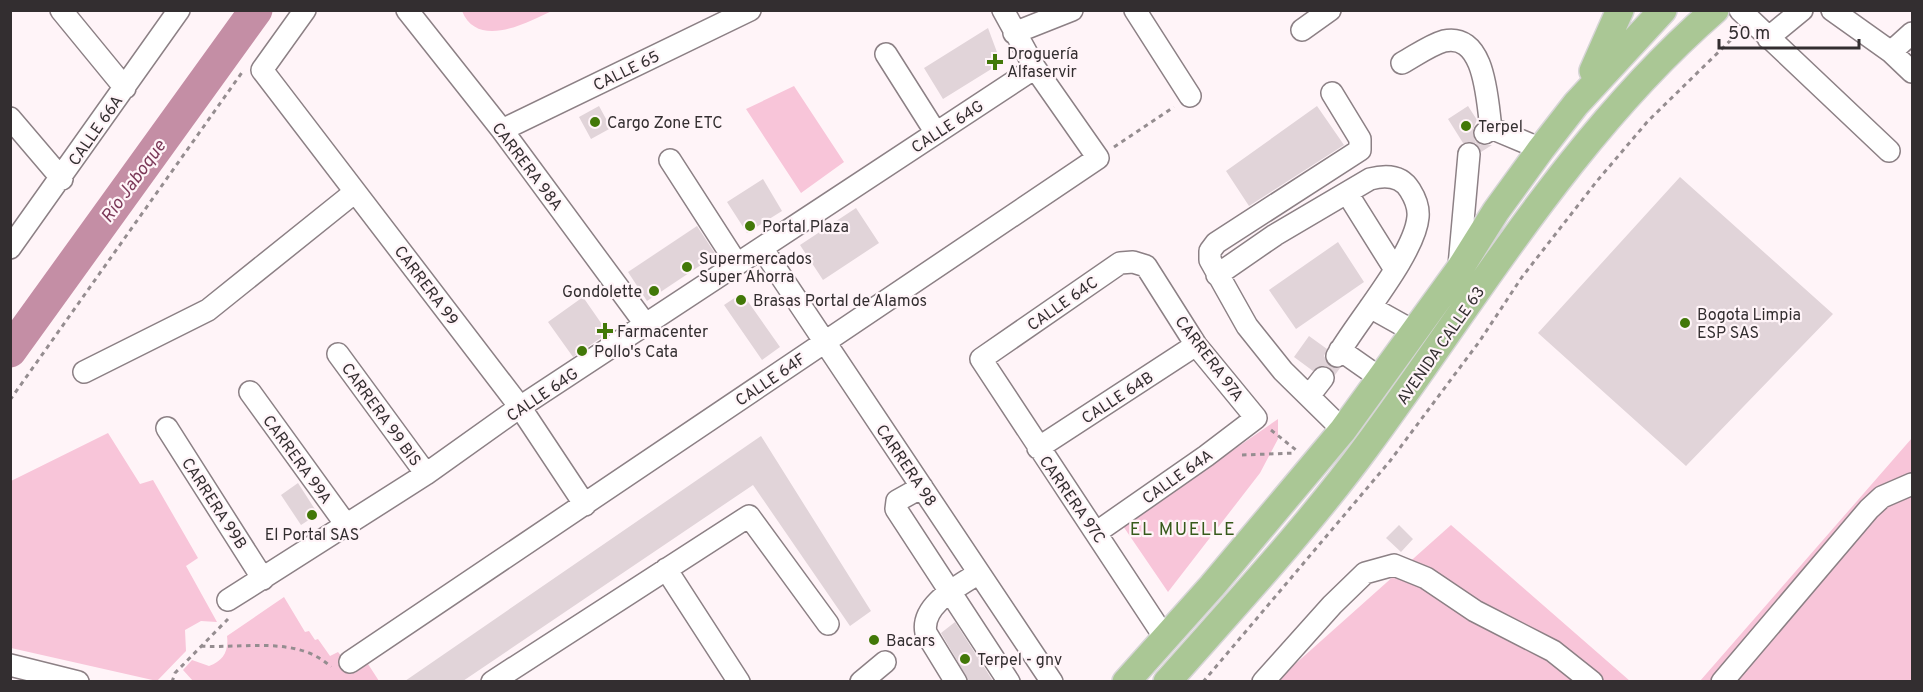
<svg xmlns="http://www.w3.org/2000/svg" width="1923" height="692" viewBox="0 0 1923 692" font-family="Overpass,sans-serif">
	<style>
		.green { fill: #f8c5d9 }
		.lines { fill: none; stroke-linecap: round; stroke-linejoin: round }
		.river { stroke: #c48ea5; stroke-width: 33 }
		.building { fill: #e1d4d9 }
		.minor-casing { stroke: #8c8085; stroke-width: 24 }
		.major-casing { stroke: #d6d5d6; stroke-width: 30 }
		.path { stroke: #958d90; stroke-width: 3; stroke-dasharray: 4.5 4.5; stroke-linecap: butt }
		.minor { stroke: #fff; stroke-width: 21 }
		.major { stroke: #aac795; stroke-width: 27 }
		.poi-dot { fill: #427808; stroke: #fff4f8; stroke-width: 2 }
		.labels { text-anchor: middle; stroke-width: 4.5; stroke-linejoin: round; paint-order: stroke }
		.poi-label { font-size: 16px; fill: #332e30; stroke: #fff4f8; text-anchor: start }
		.street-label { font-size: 16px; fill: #332e30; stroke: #fff4f8 }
		.water-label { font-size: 18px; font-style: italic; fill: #7b3858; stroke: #fff4f8 }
		.neighbourhood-label { font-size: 18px; letter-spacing: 1.5px; fill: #375a1b; stroke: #fff4f8 }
	</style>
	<rect width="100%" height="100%" fill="#fff4f8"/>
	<path class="green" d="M462,11H552C528,22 478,50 462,11Z
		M794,86L844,162L801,193L746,109Z
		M1278,419V439L1260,473L1168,592L1123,526Z
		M108,433L140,484L153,480L198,558L186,566L217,622L201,621L185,630L186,651L157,681L11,648V481Z
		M1912,438V681H1700Z
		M1451,525L1630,681L1275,682Z
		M284,597L305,632L309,631L315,640L318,639L330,656L338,652L355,673L368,664L379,681H193L183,670L192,660L209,666C223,661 229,651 227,636Z"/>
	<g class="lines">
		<path class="river" d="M10,351L256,10"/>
	</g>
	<path class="building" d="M988,28L1001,63L943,99L924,68Z
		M599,106L611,128L591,139L579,117Z
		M1317,106L1344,145L1249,206L1226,171Z
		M1468,106L1477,120L1473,129L1475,141L1481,145H1492L1481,152L1476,143H1463L1448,119Z
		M1680,177L1833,314L1686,466L1538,333Z
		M763,179L782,211L747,233L727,202Z
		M856,208L879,243L823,280L800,245Z
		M697,226L716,255L647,301L628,272Z
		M1338,242L1364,282L1296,329L1269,290Z
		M742,293L780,347L762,360L724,305Z
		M583,297L608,333L573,357L548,322Z
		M1309,336L1327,349L1324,356L1330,366L1340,368L1335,375L1325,366L1313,371L1294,357Z
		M761,436L871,611L850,626L753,485L463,681H405Z
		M298,483L318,514L301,525L281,495Z
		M1399,525L1413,539L1401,552L1386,538Z
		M955,622L993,681H969L941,633Z"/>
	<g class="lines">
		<defs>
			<path id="minor" d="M61,10L125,88
				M305,10L262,70L520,407L585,505
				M407,10L502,130L646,325
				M1135,10L1190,96
				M1740,10L1889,151
				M1832,10L1891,52L1912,72
				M1302,30L1330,10
				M1014,33L1072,10
				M1768,38L1802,10
				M1891,52L1912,33
				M886,54L936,133
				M1402,63C1415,56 1430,45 1444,41C1486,32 1487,102 1491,128
				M1332,93L1360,139V150L1216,243L1210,251V260L1247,326L1283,371L1343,430
				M10,118L62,179
				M502,130L750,10
				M1485,133L1491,128L1541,149
				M670,160L737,264
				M1347,193L1394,268
				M10,248L179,10
				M762,248L1052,682
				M1459,266L1469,154
				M1217,275L1275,235L1370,179C1385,175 1401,175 1410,190C1415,198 1419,207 1418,217C1415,254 1357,321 1337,356
				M1370,307L1413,331
				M1340,350L1380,378
				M338,354L426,474
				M84,372L208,310L355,192
				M250,392L347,526
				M1309,396L1323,378
				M167,428L263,579
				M1038,448L1196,345
				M922,487L897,501L896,509L1009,682
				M1097,532L1206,456L1256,418L1196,345L1146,266L1133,262L1120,263L981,359L1165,638
				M666,569L739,682
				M228,600L426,474L520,407L1035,68
				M350,662L1098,158L1035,68L1003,10
				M10,665L78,682
				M492,682L749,516L828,624
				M861,682L885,662
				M956,682L926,633C920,605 959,586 979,573
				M1263,682L1332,605L1365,573L1394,565L1426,578L1475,611L1553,651L1592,682
				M1722,682L1869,509L1882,497L1912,484"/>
			<path id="major" d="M1593,71L1620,10
				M1126,682L1212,586L1343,430L1459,270L1496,211L1541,149L1576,104L1663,10
				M1167,682C1235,605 1306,529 1367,446C1477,297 1573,133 1715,10"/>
		</defs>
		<use href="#minor" class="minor-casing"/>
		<use href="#major" class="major-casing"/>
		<path class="path" d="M1114,147L1174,107
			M10,400L243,71
			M1271,430L1296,450
			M1242,455L1295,453
			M201,646C243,649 297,635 331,667
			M172,682L175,673L228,619
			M1203,682L1390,461L1479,342L1522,277L1597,181L1648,121L1738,33"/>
		<use href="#minor" class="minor"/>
		<use href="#major" class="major"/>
	</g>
	<g class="poi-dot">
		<path d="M992 53h6v6h6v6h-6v6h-6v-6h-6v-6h6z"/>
		<circle cx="595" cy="122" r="6"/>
		<circle cx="1466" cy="126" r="6"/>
		<circle cx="750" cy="226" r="6"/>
		<circle cx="687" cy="267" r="6"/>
		<circle cx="654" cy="291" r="6"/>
		<circle cx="741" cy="300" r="6"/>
		<circle cx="1685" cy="323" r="6"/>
		<path d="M602 322h6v6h6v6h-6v6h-6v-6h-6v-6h6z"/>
		<circle cx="582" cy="351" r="6"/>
		<circle cx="312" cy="515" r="6"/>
		<circle cx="874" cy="640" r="6"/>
		<circle cx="965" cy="659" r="6"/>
	</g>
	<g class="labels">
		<g class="poi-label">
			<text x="1007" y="59">Droguería<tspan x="1007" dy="18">Alfaservir</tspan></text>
			<text x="607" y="128">Cargo Zone ETC</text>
			<text x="1478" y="132">Terpel</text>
			<text x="762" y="232">Portal Plaza</text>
			<text x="699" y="264">Supermercados<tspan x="699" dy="18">Super Ahorra</tspan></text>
			<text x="642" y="297" text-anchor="end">Gondolette</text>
			<text x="753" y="306">Brasas Portal de Alamos</text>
			<text x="1697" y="320">Bogota Limpia<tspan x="1697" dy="18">ESP SAS</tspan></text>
			<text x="617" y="337">Farmacenter</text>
			<text x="594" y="357">Pollo's Cata</text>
			<text x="312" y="540" text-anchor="middle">El Portal SAS</text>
			<text x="886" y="646">Bacars</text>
			<text x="977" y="665">Terpel - gnv</text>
		</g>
		<g class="street-label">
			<text transform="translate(626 70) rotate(-26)" y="6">CALLE 65</text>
			<text transform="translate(947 126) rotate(-33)" y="6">CALLE 64G</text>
			<text transform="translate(95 130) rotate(-55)" y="6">CALLE 66A</text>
			<text transform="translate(528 166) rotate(53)" y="6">CARRERA 98A</text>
			<text transform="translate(427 285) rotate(53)" y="6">CARRERA 99</text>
			<text transform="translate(1062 303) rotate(-35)" y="6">CALLE 64C</text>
			<text transform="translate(1440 345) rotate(-55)" y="6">AVENIDA CALLE 63</text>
			<text transform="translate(1210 358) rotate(53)" y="6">CARRERA 97A</text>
			<text transform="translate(770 379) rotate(-34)" y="6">CALLE 64F</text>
			<text transform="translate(542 394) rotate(-34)" y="6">CALLE 64G</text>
			<text transform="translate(1117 397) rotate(-33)" y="6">CALLE 64B</text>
			<text transform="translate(382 414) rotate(54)" y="6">CARRERA 99 BIS</text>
			<text transform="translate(298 459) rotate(54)" y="6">CARRERA 99A</text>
			<text transform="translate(907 465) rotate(56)" y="6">CARRERA 98</text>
			<text transform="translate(1177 476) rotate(-35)" y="6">CALLE 64A</text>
			<text transform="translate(1073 499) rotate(55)" y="6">CARRERA 97C</text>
			<text transform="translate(215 503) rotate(57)" y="6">CARRERA 99B</text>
		</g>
		<g class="water-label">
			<text transform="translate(133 181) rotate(-54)" y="6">Río Jaboque</text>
		</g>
		<g class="neighbourhood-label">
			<text x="1183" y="535">EL MUELLE</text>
		</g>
	</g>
	<rect width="1923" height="692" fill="none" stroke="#332e30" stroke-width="24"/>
	<path d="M1719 39v9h140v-9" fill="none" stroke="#332e30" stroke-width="3"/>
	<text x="1728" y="39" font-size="18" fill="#332e30" stroke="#fff4f8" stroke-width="4.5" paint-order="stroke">50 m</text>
</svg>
